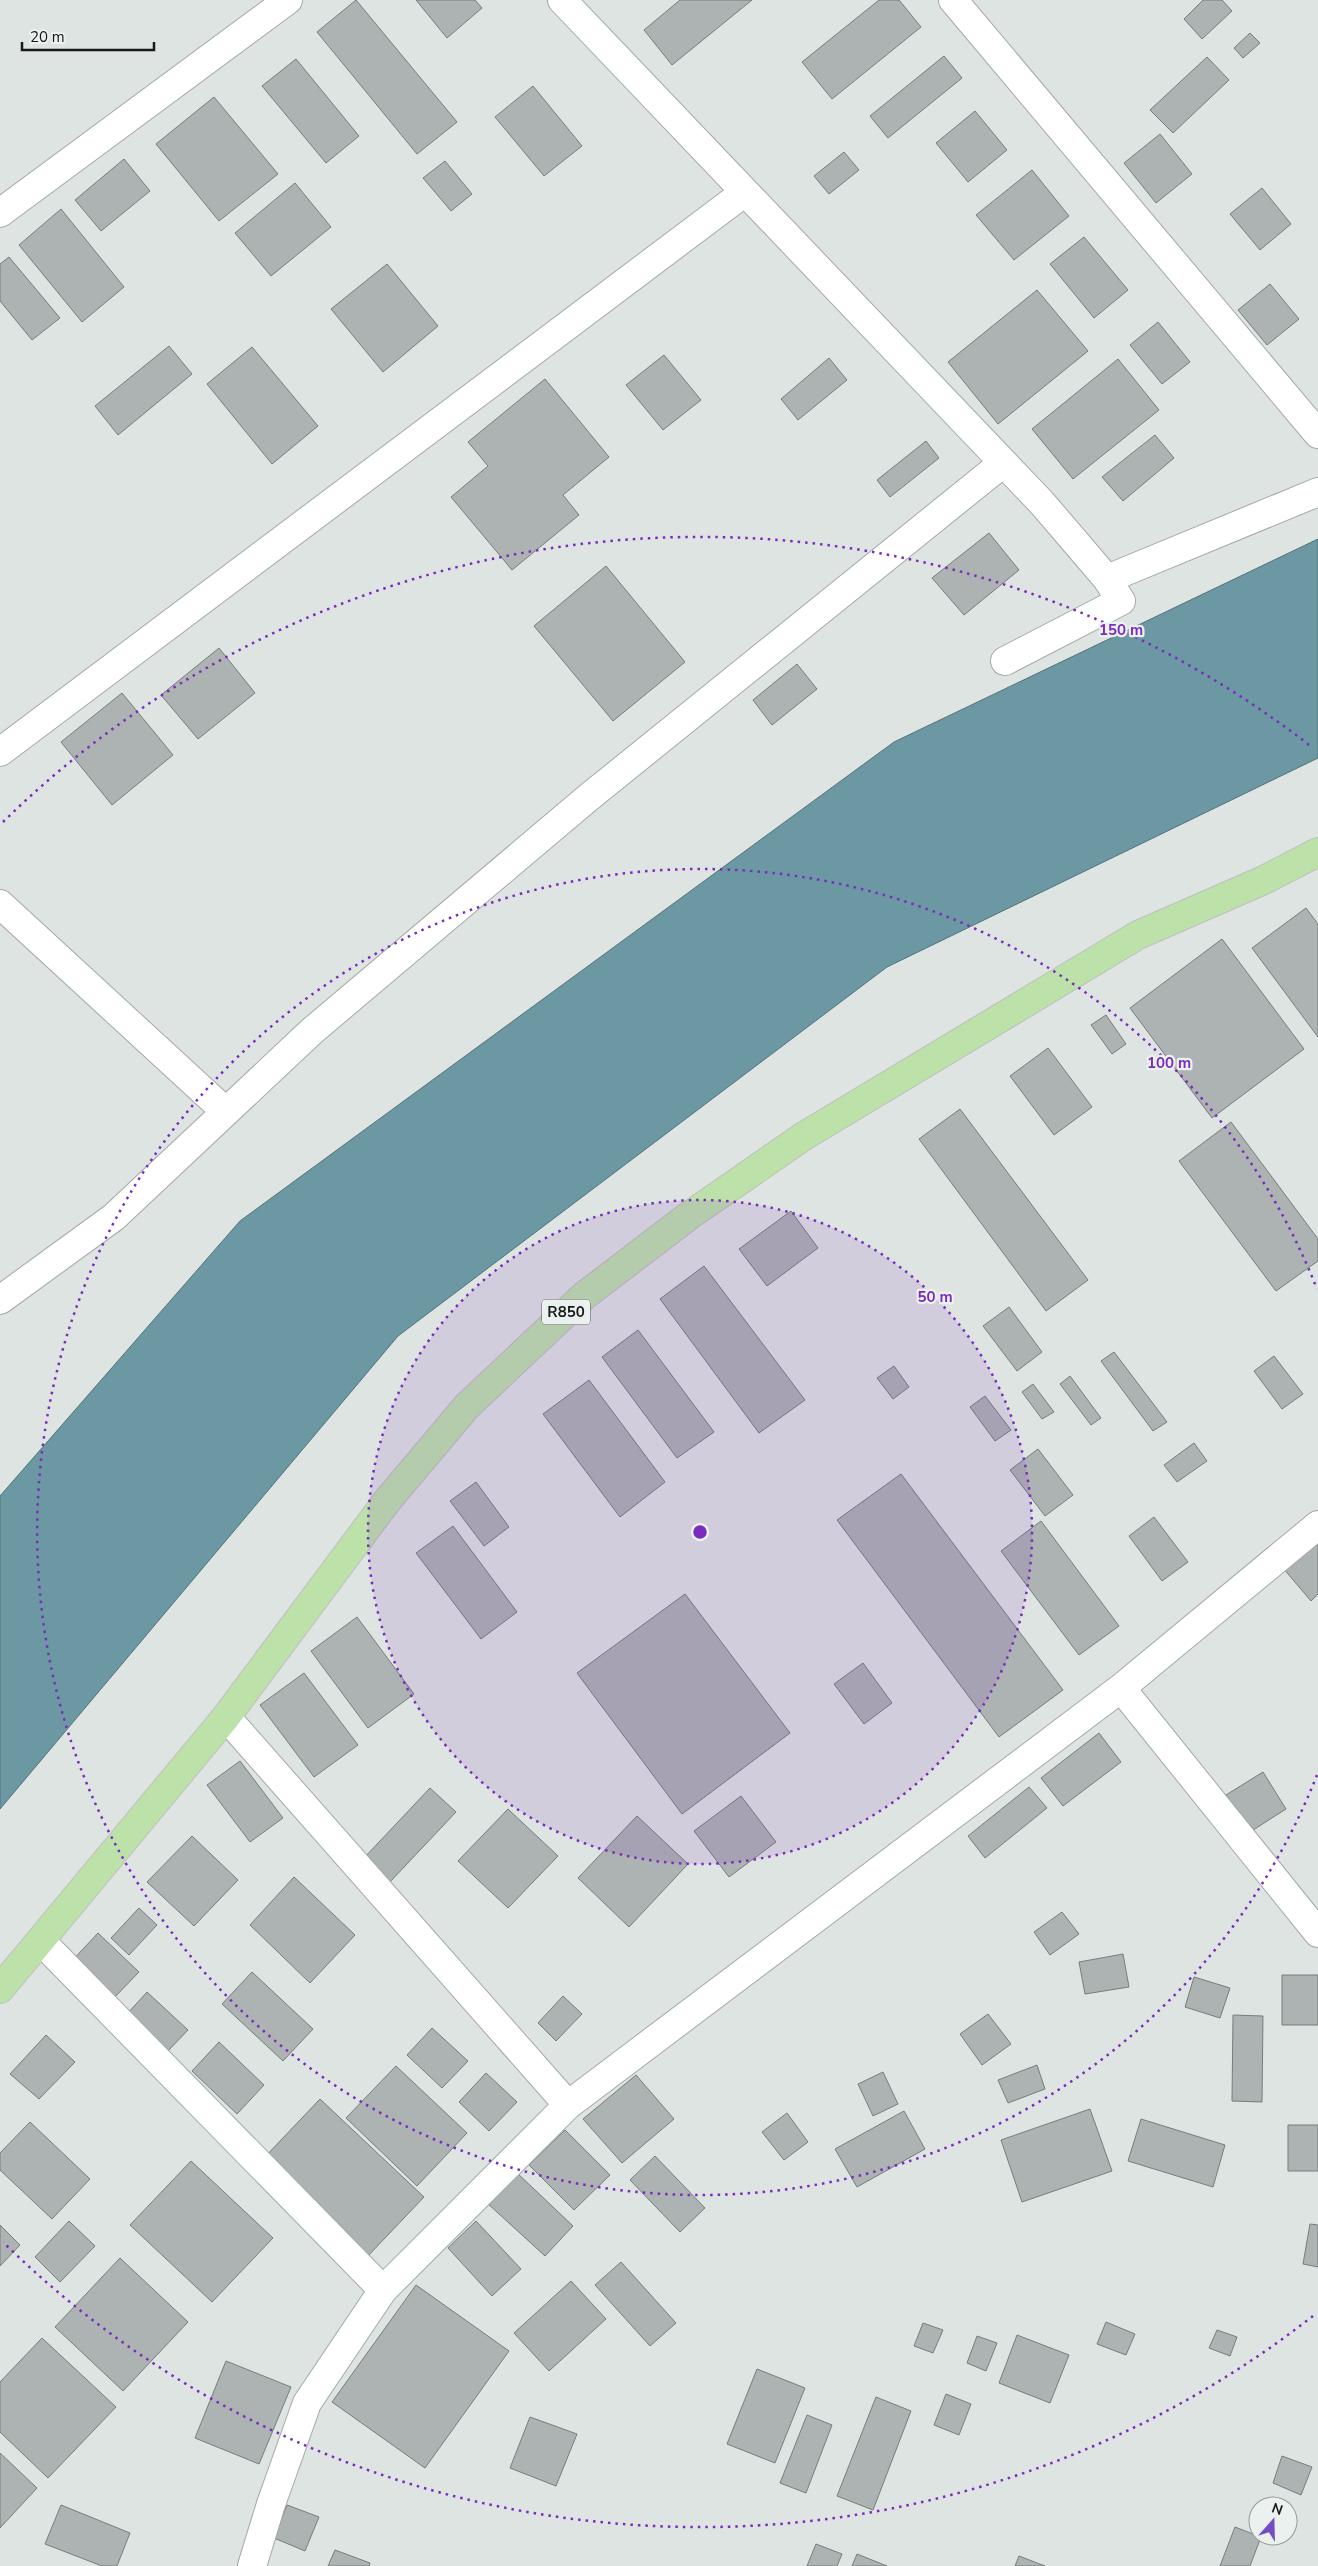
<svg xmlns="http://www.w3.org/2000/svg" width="1318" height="2566" viewBox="0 0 1318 2566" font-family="'Nunito Sans',sans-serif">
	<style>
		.water { fill: #6c98a3; stroke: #53727a }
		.building { fill: #acb3b2; stroke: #767d7c }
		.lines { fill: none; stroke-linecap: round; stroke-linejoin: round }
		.street-casing { stroke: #a4a9a6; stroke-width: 30 }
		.primary-casing { stroke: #bebfbf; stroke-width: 30 }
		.street { stroke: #fff; stroke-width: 28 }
		.primary { stroke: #bce2aa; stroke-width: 28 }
		.ring { fill: none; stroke: #7b2cbf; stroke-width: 2.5; stroke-dasharray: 2.5 5 }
		.labels { text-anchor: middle; stroke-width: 4.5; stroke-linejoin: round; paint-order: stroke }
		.shield { fill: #ebf1ee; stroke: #575a59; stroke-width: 1 }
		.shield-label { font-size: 15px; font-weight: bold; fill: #181a19 }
		.centre { fill: #7b2cbf; stroke: #ebf1ee; stroke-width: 2.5 }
		.ring-label { font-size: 15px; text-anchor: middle; font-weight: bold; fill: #7b2cbf; stroke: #ebf1ee; stroke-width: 4.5; stroke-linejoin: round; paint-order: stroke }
	</style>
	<rect width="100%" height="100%" fill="#dee4e1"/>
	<path class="water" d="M1318,539V758L887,967L398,1336L0,1809V1496L240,1221L894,742Z"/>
	<path class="building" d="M356,0L457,122L417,154L317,32Z
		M416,0H475L482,8L447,38Z
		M680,0H752L672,65L644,30Z
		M879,0H899L921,27L832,99L802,62Z
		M1203,0H1222L1232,11L1202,39L1184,19Z
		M1250,33L1260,43L1243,58L1234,48Z
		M944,56L962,78L888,138L870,116Z
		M1207,57L1229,80L1173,133L1150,110Z
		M296,59L359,136L326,163L262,86Z
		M533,86L582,146L544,176L495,117Z
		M214,97L278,174L219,221L156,144Z
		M975,111L1007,150L968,182L936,143Z
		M1160,134L1192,174L1156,203L1124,163Z
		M844,152L859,170L829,194L814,176Z
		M124,159L150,191L101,231L75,200Z
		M445,161L472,194L451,211L423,178Z
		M1032,170L1069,216L1014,260L976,215Z
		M295,183L331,227L271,276L235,233Z
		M1262,188L1291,224L1260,250L1230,214Z
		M61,209L124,287L82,322L19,245Z
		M1084,237L1128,290L1094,318L1050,264Z
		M9,257L60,318L32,340L0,301V264Z
		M387,264L438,326L383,372L331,309Z
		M1270,284L1299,319L1267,345L1238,310Z
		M1037,290L1088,351L998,424L948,362Z
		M1158,322L1190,362L1162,384L1130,345Z
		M169,346L192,374L118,435L95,406Z
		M252,347L318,426L272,464L207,384Z
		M664,355L701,400L663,430L626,385Z
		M829,358L847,380L798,420L781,399Z
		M1118,359L1159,410L1073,479L1032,429Z
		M545,379L609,457L563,495L579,515L512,570L451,497L488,466L468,442Z
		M1155,435L1174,458L1123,501L1102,477Z
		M926,441L939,458L890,497L877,480Z
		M989,533L1019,570L964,615L932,578Z
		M606,566L685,662L613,721L534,626Z
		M219,648L255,693L198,739L161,695Z
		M797,664L817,689L772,725L753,700Z
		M122,693L173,755L112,805L61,742Z
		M1306,908L1318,924V1037L1252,948Z
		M1222,939L1304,1049L1212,1118L1130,1008Z
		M1106,1015L1126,1044L1112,1054L1091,1025Z
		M1048,1048L1092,1107L1054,1135L1010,1076Z
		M960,1109L1088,1280L1046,1311L919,1139Z
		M1231,1122L1318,1239V1261L1276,1291L1179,1161Z
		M791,1211L818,1248L767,1286L739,1249Z
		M704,1266L805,1400L759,1433L660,1299Z
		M1009,1307L1042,1352L1017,1371L983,1326Z
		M638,1330L714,1432L677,1458L602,1357Z
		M1114,1352L1167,1422L1153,1431L1101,1361Z
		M1274,1356L1303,1394L1282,1409L1254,1371Z
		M894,1366L909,1387L893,1399L877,1378Z
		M1070,1376L1101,1418L1091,1425L1060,1384Z
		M589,1380L665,1482L620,1517L543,1414Z
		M1033,1384L1054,1412L1042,1419L1022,1392Z
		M985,1396L1011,1430L995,1441L970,1407Z
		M1194,1443L1207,1461L1177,1482L1164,1465Z
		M1038,1449L1073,1495L1045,1516L1010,1470Z
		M901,1474L1063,1690L999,1737L837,1520Z
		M476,1482L509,1527L484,1546L450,1501Z
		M1154,1517L1188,1562L1162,1581L1129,1536Z
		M1041,1521L1119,1626L1079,1655L1001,1551Z
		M453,1526L517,1612L481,1639L416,1553Z
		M1318,1538V1594L1311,1601L1283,1568Z
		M685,1594L790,1733L682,1814L577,1673Z
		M357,1617L414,1694L368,1728L311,1651Z
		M863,1663L892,1703L864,1724L834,1684Z
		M304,1673L358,1745L314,1777L260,1705Z
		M1099,1733L1121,1762L1063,1806L1041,1778Z
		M240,1761L283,1818L250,1842L207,1785Z
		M1263,1772L1286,1809L1250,1832L1226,1795Z
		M1029,1787L1047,1808L985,1858L968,1836Z
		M430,1788L456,1812L389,1883L363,1859Z
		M741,1796L776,1842L729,1877L694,1831Z
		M508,1809L558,1856L508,1908L458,1861Z
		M637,1816L688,1864L629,1927L578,1878Z
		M192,1836L238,1880L194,1926L147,1882Z
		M294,1877L355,1935L310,1983L250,1925Z
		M139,1908L157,1925L129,1955L111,1938Z
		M1062,1912L1079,1934L1050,1955L1034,1932Z
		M98,1933L139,1972L110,2002L69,1964Z
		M1123,1954L1129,1987L1085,1994L1079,1962Z
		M252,1972L313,2029L283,2061L222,2004Z
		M1282,1975H1318V2025H1282Z
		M1194,1977L1230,1988L1220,2018L1185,2007Z
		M147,1992L188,2030L166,2053L126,2015Z
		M563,1996L582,2014L556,2041L538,2023Z
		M988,2014L1011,2044L982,2065L960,2034Z
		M1233,2015L1263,2016L1262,2102L1232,2101Z
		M432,2028L468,2061L442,2088L407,2055Z
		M46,2035L75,2062L39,2099L10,2074Z
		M219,2042L264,2085L237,2114L192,2071Z
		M1037,2065L1045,2089L1008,2103L998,2080Z
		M396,2066L467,2133L417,2186L346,2118Z
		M883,2072L898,2104L873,2116L858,2084Z
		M486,2073L517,2102L489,2131L459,2102Z
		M636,2075L674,2119L622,2163L583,2119Z
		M320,2099L424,2197L366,2258L262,2160Z
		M1090,2109L1112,2171L1022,2202L1001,2140Z
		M904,2111L925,2149L857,2187L835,2149Z
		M787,2113L808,2142L784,2160L762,2132Z
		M1141,2119L1225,2145L1213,2187L1128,2161Z
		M30,2122L90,2179L52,2219L0,2170V2153Z
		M1288,2125H1318V2171H1288Z
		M565,2130L610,2175L574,2210L529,2165Z
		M655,2156L705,2208L680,2232L630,2180Z
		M191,2161L273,2238L212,2302L130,2225Z
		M515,2171L573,2226L545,2256L486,2202Z
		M69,2221L95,2246L60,2282L35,2257Z
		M476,2221L521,2269L492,2296L448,2248Z
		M1310,2224L1318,2225V2267L1303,2264Z
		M0,2225L20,2245L0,2266Z
		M120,2258L188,2322L123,2391L55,2327Z
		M621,2262L676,2323L650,2346L595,2285Z
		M571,2281L606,2319L549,2371L514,2333Z
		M416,2285L509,2351L425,2468L332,2402Z
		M1106,2322L1135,2334L1126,2355L1097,2344Z
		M923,2323L943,2330L933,2353L914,2346Z
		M1217,2330L1237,2337L1230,2356L1209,2348Z
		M1017,2335L1069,2355L1050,2403L999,2383Z
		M977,2336L997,2343L986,2371L967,2363Z
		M42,2338L116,2407L48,2478L0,2432V2382Z
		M226,2361L291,2387L259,2464L195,2438Z
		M757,2369L805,2388L775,2463L727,2444Z
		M946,2394L971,2404L959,2435L934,2425Z
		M876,2397L911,2411L873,2510L837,2496Z
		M807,2415L832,2425L806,2493L780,2483Z
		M530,2417L577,2434L556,2486L510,2468Z
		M0,2453L37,2488L0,2528Z
		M1282,2456L1312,2467L1301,2495L1273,2483Z
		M61,2505L130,2533L117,2566H102L45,2544Z
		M287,2505L319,2517L305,2551L274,2538Z
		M1235,2527L1261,2537L1250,2566H1220Z
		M816,2544L842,2554L837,2566H807Z
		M335,2550L370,2563L369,2566H328Z
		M857,2554L887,2566H852Z
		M1019,2556L1045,2566H1015Z"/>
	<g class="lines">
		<defs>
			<path id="street" d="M562,0L1042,503L1107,579
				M953,0L1318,434
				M0,213L288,0
				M1005,661L1121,601L1107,579L1318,492
				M0,752L745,192
				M0,904L225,1111
				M0,1300L114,1217L312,1031L589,797L1003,463
				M1121,1688L1318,1933
				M226,1717L568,2105
				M41,1941L383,2290
				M252,2566L271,2504L307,2403L383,2290L568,2105L1121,1688L1318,1525"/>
			<path id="primary" d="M0,1989L226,1717L387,1501L467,1406L585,1295L690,1215L804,1136L1138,935L1264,880L1318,852"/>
		</defs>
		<use href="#street" class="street-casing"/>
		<use href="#primary" class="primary-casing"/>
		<use href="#street" class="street"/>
		<use href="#primary" class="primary"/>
	</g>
	<circle cx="700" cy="1532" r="332" fill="#7b2cbf" fill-opacity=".12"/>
	<g class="ring">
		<circle cx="700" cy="1532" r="332"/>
		<path d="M1317 1775A663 663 0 1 1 1317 1289"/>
		<path d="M1313 2316A995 995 0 0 1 3 2242M3 822A995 995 0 0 1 1313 748"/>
	</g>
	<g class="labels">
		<rect class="shield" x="542" y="1299.5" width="48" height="25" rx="4"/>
		<g class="shield-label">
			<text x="566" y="1317">R850</text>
		</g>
	</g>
	<circle cx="700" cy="1532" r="8" class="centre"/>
	<g class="ring-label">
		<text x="1121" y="635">150 m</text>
		<text x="1169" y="1068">100 m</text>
		<text x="935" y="1302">50 m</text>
	</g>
	<g transform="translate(1273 2521) rotate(20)"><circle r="24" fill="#ebf1ee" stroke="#979b99"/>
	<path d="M0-4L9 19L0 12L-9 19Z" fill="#724dc6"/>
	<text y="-8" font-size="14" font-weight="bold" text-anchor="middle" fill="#181a19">N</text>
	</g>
	<path d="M22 42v8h132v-8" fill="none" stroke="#181a19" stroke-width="2.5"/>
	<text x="30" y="42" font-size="15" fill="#181a19" stroke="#ebf1ee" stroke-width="4" paint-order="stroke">20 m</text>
</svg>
